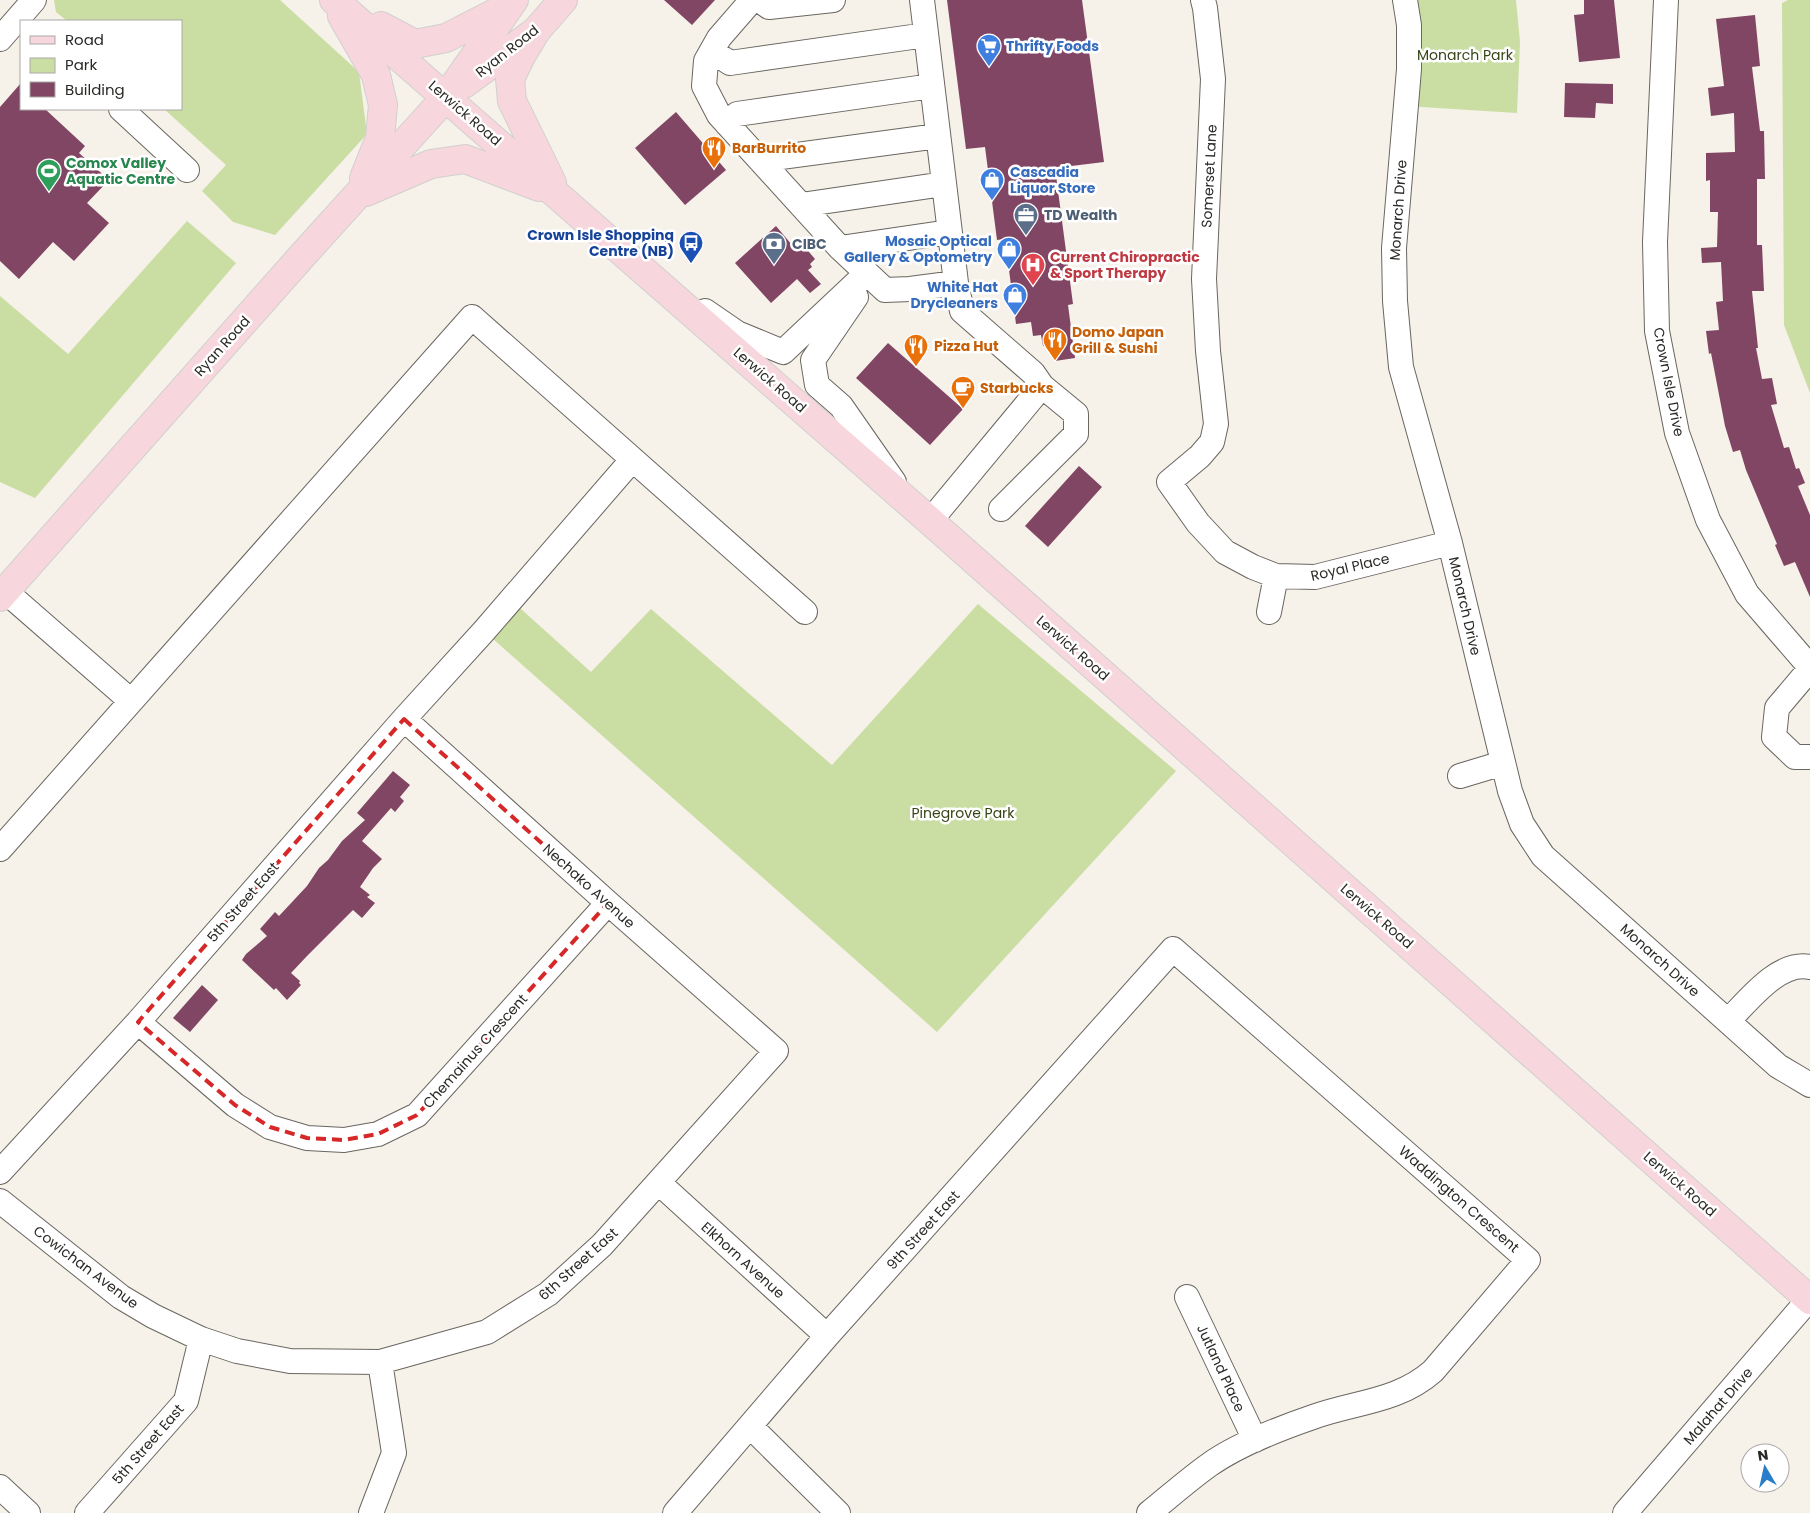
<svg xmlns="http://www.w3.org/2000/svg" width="1810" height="1513" viewBox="0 0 1810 1513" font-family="Poppins,sans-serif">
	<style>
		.green { fill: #cadea3 }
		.building { fill: #814664 }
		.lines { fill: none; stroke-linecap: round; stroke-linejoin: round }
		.minor-casing { stroke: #6a6660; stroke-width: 26 }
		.major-casing { stroke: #d0d0cf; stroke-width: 30 }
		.minor { stroke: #fff; stroke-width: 24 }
		.major { stroke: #f8d6dd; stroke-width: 28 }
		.marked { fill: none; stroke: #d62828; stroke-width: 4; stroke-dasharray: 10 6; stroke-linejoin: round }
		.labels { text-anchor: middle; stroke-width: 5; stroke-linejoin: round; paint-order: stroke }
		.shop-label { font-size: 14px; font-weight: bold; fill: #366cbe; stroke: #fff; text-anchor: start }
		.street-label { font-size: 14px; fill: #2a2926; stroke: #fff }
		.park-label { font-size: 14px; fill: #364414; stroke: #fff }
		.food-label { font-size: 14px; font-weight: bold; fill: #c56008; stroke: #fff; text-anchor: start }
		.leisure-label { font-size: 14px; font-weight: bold; fill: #27864d; stroke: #fff; text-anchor: start }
		.service-label { font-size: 14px; font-weight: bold; fill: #4e5e75; stroke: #fff; text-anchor: start }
		.transit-label { font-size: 14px; font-weight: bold; fill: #164399; stroke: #fff; text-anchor: end }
		.health-label { font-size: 14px; font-weight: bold; fill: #be3a42; stroke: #fff; text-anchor: start }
	</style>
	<rect width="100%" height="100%" fill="#f6f1e9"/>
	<path class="green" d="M54,0H280L359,72L367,134L275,235L233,222L202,191L226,165L164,109H181V21H67L56,12Z
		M1405,0H1516L1520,42L1517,113L1406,106Z
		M1788,0H1810V393L1784,325L1782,3Z
		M187,221L236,263L35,498L0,482V296L68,354Z
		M511,600L591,672L651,609L832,765L978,604L1176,771L937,1032L484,631Z"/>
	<path class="building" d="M664,0H715L692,25Z
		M947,0H1082L1104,162L1055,168L1073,304L1068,305L1075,358L1055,361L1053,345L1043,346L1041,335L1033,336L1031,322L1016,324L1005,239L997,240L985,147L966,149Z
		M1584,0H1614L1620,58L1579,62L1574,15L1584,14Z
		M1755,15L1760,66L1752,67L1760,131H1764L1765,179H1757V245H1762L1764,291H1752L1758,348H1756L1762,379L1772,378L1777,404L1771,405L1784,448L1789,447L1796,469L1799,468L1805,483L1798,486L1810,515V597L1795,562L1784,566L1775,545L1777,544L1746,470L1740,450L1733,452L1725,426L1711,353L1709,354L1706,331L1719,330L1716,302L1723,301L1721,262L1702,263L1701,248L1717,247L1718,212H1710V180L1706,181V153L1735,152L1734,113L1711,116L1708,88L1724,86L1716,19Z
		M21,83V109H45L85,146L79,153L109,180L87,203L109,223L74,261L53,242L19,279L0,261V107Z
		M1565,83L1613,84V104L1596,103L1595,118L1564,117Z
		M676,112L726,170L685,205L635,148Z
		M776,226L792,245L798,239L815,259L810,264L812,267L808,270L821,284L810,293L797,279L771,303L735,263Z
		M888,343L963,409L930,445L856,378Z
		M1079,466L1102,487L1048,547L1025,526Z
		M393,771L410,785L400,797L404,801L395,812L391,808L362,841L382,859L373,868L360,887L370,895L367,897L375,903L362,918L353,910L307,956L291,973L300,981L299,983L301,985L287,1000L276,988L274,990L242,960L246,954L267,936L260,929L275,912L279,916L307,886L319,868L328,860L342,841L365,820L357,813Z
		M202,985L218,1000L190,1032L173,1018Z"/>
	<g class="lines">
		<defs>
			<path id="minor" d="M752,0L719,38L706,61L704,86L719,115L840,248L885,290L910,289L956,283
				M759,0L769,7L833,0
				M922,0L956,283L962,311L1033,373L1042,386L930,521
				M1203,0L1205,8L1213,79L1204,279L1208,351L1216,424L1212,442L1200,456L1169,482L1198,523L1225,552L1253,567L1276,576L1315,577L1450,543
				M1405,0L1409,25V69L1394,248L1395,301L1401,367L1450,543L1510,791L1522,824L1543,856L1778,1066L1810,1085
				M1666,0L1655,242L1657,331L1677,433L1708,520L1747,594L1810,667
				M0,39L34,0
				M712,51L730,63L926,35
				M121,109L187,170
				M727,124L737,114L932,86
				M760,160L938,136
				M801,205L944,184
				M840,248L949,232
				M856,297L813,360L817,385L841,406L894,482
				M705,311L737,333L783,352L867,273
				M1001,509L1076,434V414L1042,386
				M5,591L131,701
				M1269,612L1276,576
				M1810,669L1777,708L1774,737L1795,757H1810
				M1460,776L1503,763
				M0,849L472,317L805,612
				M1728,1021C1748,1001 1779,960 1810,967
				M138,1022L235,1105L270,1127L307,1138L344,1140L378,1134L417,1115L608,903
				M0,1172L138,1022L404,719L484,631L632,460
				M659,1183L827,1336
				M0,1201L121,1297L153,1316L201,1339L237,1351L290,1361L380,1362L487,1332L548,1294L602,1245L776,1051L608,903L404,719
				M1187,1297L1255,1440
				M750,1426L838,1513
				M0,1487L28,1513
				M87,1513L186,1401L201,1339
				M371,1513L394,1453L380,1362
				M675,1513L827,1336L1173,949L1528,1260L1433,1371C1398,1402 1354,1402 1313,1417C1281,1428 1237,1445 1209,1465C1188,1480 1169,1497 1149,1513
				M1625,1513L1810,1298"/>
			<path id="major" d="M334,0L930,521L1810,1300
				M342,16L376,75L383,105L380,138L364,178
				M381,26L415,44L446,38L505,8
				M536,31L521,56L510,79L512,101L552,183
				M464,84L536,31L563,0
				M366,192L431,164L465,159L539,187
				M0,597L302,256L446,97L514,0"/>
		</defs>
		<use href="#minor" class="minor-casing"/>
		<use href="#major" class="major-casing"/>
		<use href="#minor" class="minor"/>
		<use href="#major" class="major"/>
	</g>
	<path class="marked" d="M404,719L608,903L417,1115L378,1134L344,1140L307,1138L270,1127L235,1105L138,1022Z"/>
	<defs>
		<symbol id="supermarket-pin" viewBox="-11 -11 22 30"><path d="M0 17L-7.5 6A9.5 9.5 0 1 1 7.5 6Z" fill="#3f7fe0" stroke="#fff"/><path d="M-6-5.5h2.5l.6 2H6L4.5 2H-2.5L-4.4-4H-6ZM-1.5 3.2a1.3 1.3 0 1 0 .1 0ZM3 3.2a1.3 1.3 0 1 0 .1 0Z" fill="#fff"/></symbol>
		<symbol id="restaurant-pin" viewBox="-11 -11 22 30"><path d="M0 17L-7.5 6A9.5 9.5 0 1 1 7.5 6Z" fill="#e8710a" stroke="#fff"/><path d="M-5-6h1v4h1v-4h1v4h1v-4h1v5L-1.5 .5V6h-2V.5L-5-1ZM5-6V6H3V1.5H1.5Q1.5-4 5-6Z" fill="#fff"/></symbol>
		<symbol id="stadium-pin" viewBox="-11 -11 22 30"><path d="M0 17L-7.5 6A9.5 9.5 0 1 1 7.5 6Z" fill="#2e9e5b" stroke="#fff"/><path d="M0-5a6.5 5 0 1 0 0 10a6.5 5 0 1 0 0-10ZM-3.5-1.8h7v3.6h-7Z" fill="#fff"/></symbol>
		<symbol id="shop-pin" viewBox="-11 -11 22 30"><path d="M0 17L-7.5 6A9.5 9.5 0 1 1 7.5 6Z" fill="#3f7fe0" stroke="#fff"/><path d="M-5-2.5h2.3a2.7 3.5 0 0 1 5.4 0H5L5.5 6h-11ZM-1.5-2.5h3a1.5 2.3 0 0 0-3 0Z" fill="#fff"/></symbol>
		<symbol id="office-pin" viewBox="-11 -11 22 30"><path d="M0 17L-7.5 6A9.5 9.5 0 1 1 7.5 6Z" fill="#5c6f8a" stroke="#fff"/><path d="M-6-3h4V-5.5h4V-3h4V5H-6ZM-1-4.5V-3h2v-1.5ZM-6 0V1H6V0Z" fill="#fff"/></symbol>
		<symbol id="bus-pin" viewBox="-11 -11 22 30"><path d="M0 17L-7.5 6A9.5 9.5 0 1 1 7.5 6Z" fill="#1a4fb4" stroke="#fff"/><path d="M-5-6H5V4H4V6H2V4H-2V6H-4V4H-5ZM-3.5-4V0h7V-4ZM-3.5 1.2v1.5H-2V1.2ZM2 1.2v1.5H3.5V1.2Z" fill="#fff"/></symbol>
		<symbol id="bank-pin" viewBox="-11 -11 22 30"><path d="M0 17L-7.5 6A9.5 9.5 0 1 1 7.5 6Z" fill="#5c6f8a" stroke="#fff"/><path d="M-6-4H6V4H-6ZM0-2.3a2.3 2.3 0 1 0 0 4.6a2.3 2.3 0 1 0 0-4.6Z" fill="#fff"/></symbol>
		<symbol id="hospital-pin" viewBox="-11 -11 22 30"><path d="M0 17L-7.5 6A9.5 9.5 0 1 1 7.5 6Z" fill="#e0444e" stroke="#fff"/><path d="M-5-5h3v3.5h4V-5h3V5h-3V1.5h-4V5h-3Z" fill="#fff"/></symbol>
		<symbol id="cafe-pin" viewBox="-11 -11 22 30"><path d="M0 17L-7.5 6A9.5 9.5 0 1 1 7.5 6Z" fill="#e8710a" stroke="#fff"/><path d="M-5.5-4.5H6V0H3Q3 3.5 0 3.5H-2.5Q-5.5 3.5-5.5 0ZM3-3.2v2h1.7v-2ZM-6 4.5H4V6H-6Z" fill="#fff"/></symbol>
	</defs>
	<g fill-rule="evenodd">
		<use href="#supermarket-pin" x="975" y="32" width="28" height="38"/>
		<use href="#restaurant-pin" x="700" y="134" width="28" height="38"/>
		<use href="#stadium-pin" x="35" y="157" width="28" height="38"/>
		<use href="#shop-pin" x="978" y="166" width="28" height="38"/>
		<use href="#office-pin" x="1012" y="201" width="28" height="38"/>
		<use href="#bus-pin" x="677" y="229" width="28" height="38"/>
		<use href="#bank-pin" x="760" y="230" width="28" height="38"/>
		<use href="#shop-pin" x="995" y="235" width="28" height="38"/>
		<use href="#hospital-pin" x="1019" y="251" width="28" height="38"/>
		<use href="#shop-pin" x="1001" y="281" width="28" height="38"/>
		<use href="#restaurant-pin" x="1041" y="326" width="28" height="38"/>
		<use href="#restaurant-pin" x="902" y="332" width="28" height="38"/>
		<use href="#cafe-pin" x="949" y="374" width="28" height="38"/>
	</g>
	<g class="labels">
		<g class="shop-label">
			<text x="1006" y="51">Thrifty Foods</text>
			<text x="1010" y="177">Cascadia<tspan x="1010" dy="16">Liquor Store</tspan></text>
			<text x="992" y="246" text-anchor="end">Mosaic Optical<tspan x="992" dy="16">Gallery &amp; Optometry</tspan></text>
			<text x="998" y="292" text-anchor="end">White Hat<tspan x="998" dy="16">Drycleaners</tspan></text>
		</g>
		<g class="street-label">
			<text transform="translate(507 51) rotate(-38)" y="5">Ryan Road</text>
			<text transform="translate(465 113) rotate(41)" y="5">Lerwick Road</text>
			<text transform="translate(1209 176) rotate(-87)" y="5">Somerset Lane</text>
			<text transform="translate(1398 210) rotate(-86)" y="5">Monarch Drive</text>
			<text transform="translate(222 346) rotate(-48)" y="5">Ryan Road</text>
			<text transform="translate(770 380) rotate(41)" y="5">Lerwick Road</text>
			<text transform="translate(1669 382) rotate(79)" y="5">Crown Isle Drive</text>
			<text transform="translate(1350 567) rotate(-13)" y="5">Royal Place</text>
			<text transform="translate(1465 606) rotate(77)" y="5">Monarch Drive</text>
			<text transform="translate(1073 648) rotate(41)" y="5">Lerwick Road</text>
			<text transform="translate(589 886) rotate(42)" y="5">Nechako Avenue</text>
			<text transform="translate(243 902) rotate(-49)" y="5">5th Street East</text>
			<text transform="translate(1377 916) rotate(41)" y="5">Lerwick Road</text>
			<text transform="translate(1660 960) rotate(42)" y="5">Monarch Drive</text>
			<text transform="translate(475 1051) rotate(-48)" y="5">Chemainus Crescent</text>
			<text transform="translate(1680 1184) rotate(41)" y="5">Lerwick Road</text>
			<text transform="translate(1459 1199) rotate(41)" y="5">Waddington Crescent</text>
			<text transform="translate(923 1230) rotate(-48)" y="5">9th Street East</text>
			<text transform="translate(743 1260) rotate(42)" y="5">Elkhorn Avenue</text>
			<text transform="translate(578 1264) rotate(-42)" y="5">6th Street East</text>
			<text transform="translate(86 1267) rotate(37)" y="5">Cowichan Avenue</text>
			<text transform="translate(1221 1368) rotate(65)" y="5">Jutland Place</text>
			<text transform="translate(1718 1406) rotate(-49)" y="5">Malahat Drive</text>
			<text transform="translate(148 1444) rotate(-49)" y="5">5th Street East</text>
		</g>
		<g class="park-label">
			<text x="1465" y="60">Monarch Park</text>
			<text x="963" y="818">Pinegrove Park</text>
		</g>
		<g class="food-label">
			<text x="732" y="153">BarBurrito</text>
			<text x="1072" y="337">Domo Japan<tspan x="1072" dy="16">Grill &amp; Sushi</tspan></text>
			<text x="934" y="351">Pizza Hut</text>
			<text x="980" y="393">Starbucks</text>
		</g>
		<g class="leisure-label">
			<text x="66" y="168">Comox Valley<tspan x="66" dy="16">Aquatic Centre</tspan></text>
		</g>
		<g class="service-label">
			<text x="1044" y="220">TD Wealth</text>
			<text x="792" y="249">CIBC</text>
		</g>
		<g class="transit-label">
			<text x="674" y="240">Crown Isle Shopping<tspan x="674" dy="16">Centre (NB)</tspan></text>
		</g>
		<g class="health-label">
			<text x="1050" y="262">Current Chiropractic<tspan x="1050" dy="16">&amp; Sport Therapy</tspan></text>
		</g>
	</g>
	<rect x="20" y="20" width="162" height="90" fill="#ffffff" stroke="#aaa9a8"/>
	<rect x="30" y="36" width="25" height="8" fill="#f8d6dd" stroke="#aaa9a8"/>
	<text x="65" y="45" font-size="15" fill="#2a2926">Road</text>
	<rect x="30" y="58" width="25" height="15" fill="#cadea3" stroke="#aaa9a8"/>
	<text x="65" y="70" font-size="15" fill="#2a2926">Park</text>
	<rect x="30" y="82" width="25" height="15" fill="#814664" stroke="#aaa9a8"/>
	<text x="65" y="95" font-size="15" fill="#2a2926">Building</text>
	<g transform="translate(1765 1468) rotate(351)"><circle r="24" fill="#ffffff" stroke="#aaa9a8"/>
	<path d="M0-4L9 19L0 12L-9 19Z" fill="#297ecc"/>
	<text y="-8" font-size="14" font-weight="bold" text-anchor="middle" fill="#2a2926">N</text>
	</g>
</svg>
